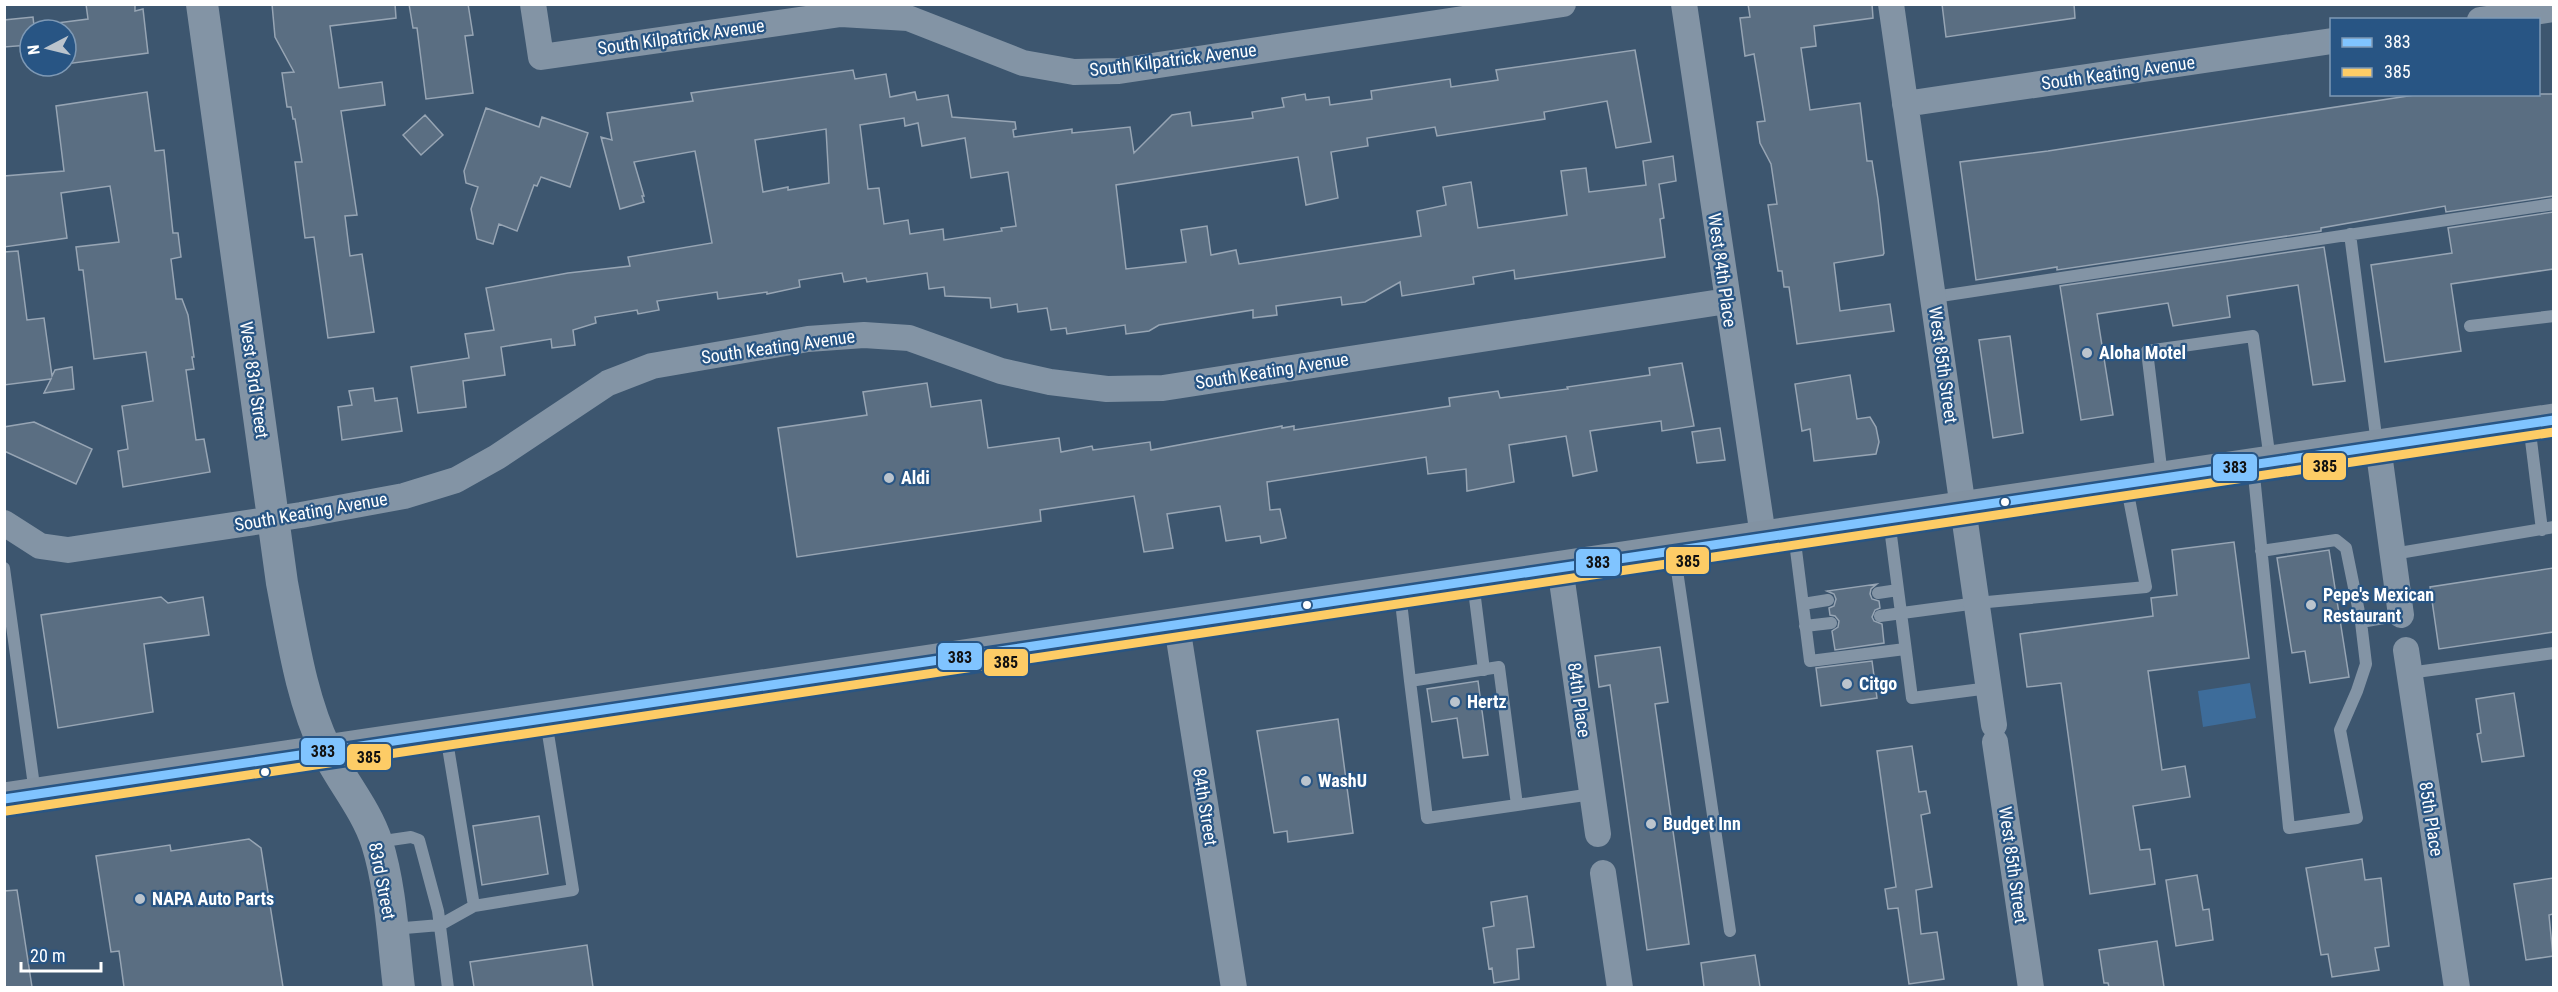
<svg xmlns="http://www.w3.org/2000/svg" width="2558" height="992" viewBox="0 0 2558 992" font-family="'Roboto Condensed',sans-serif">
	<style>
		.green { fill: #3d6c9a }
		.building { fill: #5a6e82; stroke: #97a5b4; stroke-width: 1.5; fill-rule: evenodd }
		.lines { fill: none; stroke-linecap: round; stroke-linejoin: round }
		.service { stroke: #8394a5; stroke-width: 12 }
		.minor { stroke: #8394a5; stroke-width: 26 }
		.tertiary { stroke: #8394a5; stroke-width: 32 }
		.primary { stroke: #8292a2; stroke-width: 33 }
		.bus-1-casing { stroke: #285584; stroke-width: 14 }
		.bus-2-casing { stroke: #285584; stroke-width: 14 }
		.bus-1 { stroke: #80c4ff; stroke-width: 9 }
		.bus-2 { stroke: #fdcc66; stroke-width: 9 }
		.poi-dot { fill: #bbc4cd; stroke: #285584; stroke-width: 2 }
		.bus-dot { fill: #fff; stroke: #285584; stroke-width: 2 }
		.labels { text-anchor: middle; stroke-width: 4.5; stroke-linejoin: round; paint-order: stroke }
		.street-label { font-size: 18px; fill: #fff; stroke: #285584 }
		.poi-label { font-size: 18px; font-weight: bold; fill: #fff; stroke: #285584; text-anchor: start }
		.line-badge { stroke: #285584; stroke-width: 2 }
		.pale-badge-label { font-size: 16px; text-anchor: middle; font-weight: bold; fill: #111 }
	</style>
	<rect width="100%" height="100%" fill="#3d566f"/>
	<path class="green" d="M2250,683L2256,718L2203,727L2198,691Z"/>
	<path class="building" d="M86,4H135V11L143,9L148,53L66,64V30H30V64L29,45L4,47V20L33,17L34,26L88,19Z
		M272,4H395L396,18L330,26L339,88L382,82L385,105L341,111L357,215L345,216L350,256L362,254L374,332L328,338L314,237L305,238L295,162H302L295,119H293L291,107H287L282,73L294,72L275,37Z
		M409,4H468L473,35L465,36L473,93L426,99L417,28H413Z
		M1748,4H1872L1873,18L1814,26L1816,46L1801,48L1810,110L1860,103L1867,161H1872L1878,199L1884,253L1883,255L1834,263L1840,311L1890,304L1894,331L1797,344L1789,287H1784L1782,271H1778L1768,205L1777,204L1771,164L1760,143L1757,122L1765,121L1754,54L1745,56L1740,18L1750,17Z
		M1942,4H2074L2075,18L1946,37Z
		M1635,50L1651,142L1616,148L1607,101L1544,112L1545,119L1437,136L1435,127L1367,138L1368,146L1331,152L1338,198L1306,205L1298,157L1116,185L1126,269L1186,262L1181,230L1207,226L1211,255L1236,250L1239,264L1421,236L1417,211L1446,205L1443,187L1471,182L1478,228L1567,215L1561,171L1586,168L1589,192L1646,185L1643,161L1673,156L1676,181L1659,184L1664,218L1660,219L1665,257L1515,279L1514,270L1473,277L1474,284L1402,296L1400,282L1365,302L1342,305L1341,297L1276,306L1277,315L1253,318V310L1159,325L1149,331L1126,334L1125,325L1067,334L1066,328L1051,330L1047,308L1018,312L1017,304L991,308L990,298L945,296L944,287L929,289L927,273L867,282L866,278L844,282L842,273L799,280L800,287L767,294V292L718,299L717,292L657,301L659,310L638,314L637,310L595,317L596,323L573,330L575,345L552,348L551,339L501,347L505,375L463,381L466,407L418,413L411,367L469,358L465,334L494,330L486,288L568,273L630,266L628,257L712,243L695,151L634,162L644,196H642L644,202L620,209L601,137L612,140L607,113L693,101L691,93L853,70L855,79L886,74L890,97L915,92L917,100L948,95L952,117L1015,122L1016,129L1013,130L1014,137L1072,129V133L1130,127L1134,153L1172,115L1190,112L1192,126L1253,118L1252,112L1284,107L1282,98L1305,94L1306,100L1329,97L1330,105L1372,99L1371,91L1450,79L1451,87L1498,80L1496,70ZM904,118L905,126L918,123L922,146L965,138L971,178L1008,172L1016,226L1001,228L1002,231L944,240L943,229L910,234L908,220L884,224L879,188L868,189L860,125ZM826,129L829,183L788,190V187L763,192L755,140Z
		M147,92L155,151L164,150L173,233H178L181,257L171,259L176,299H182L188,315L194,357H192L194,369L186,370L196,440L204,439L210,472L123,487L118,451L128,449L122,406L153,401L146,352L94,359L83,270H79L76,247L119,242L110,186L61,193L67,238L4,247V176L64,171L56,106Z
		M2421,94H2553V196L2446,212L2445,206L2321,228V231L2057,270V267L1976,280L1960,162L2048,151Z
		M486,108L539,127L542,117L588,133L570,187L541,177L537,186L534,185L517,231L499,224L493,244L477,239L471,209L478,187L466,183L464,171Z
		M425,115L443,135L421,155L403,135Z
		M2553,212V269L2451,284L2461,351L2385,362L2371,265L2452,253L2448,228Z
		M2324,247L2345,381L2313,385L2298,285L2227,296L2230,317L2173,326L2168,303L2097,314L2113,415L2081,420L2060,286Z
		M18,251L27,320L44,318L52,376L55,370L72,367L74,389L44,393L51,379L4,385V252Z
		M2010,336L2023,433L1993,438L1979,340Z
		M1682,363L1694,426L1662,431L1661,421L1590,431L1597,471L1573,476L1566,436L1509,445L1514,482L1467,491L1466,469L1428,474L1426,457L1267,482L1270,510L1280,509L1286,538L1261,543L1260,536L1226,541L1220,506L1167,514L1173,548L1144,552L1134,496L1040,510L1041,521L797,557L778,428L867,415L863,392L927,383L931,407L981,400L988,448L1059,438L1061,452L1092,446L1093,450L1150,442L1151,450L1282,426V428L1294,426V430L1450,406L1449,398L1498,391L1500,398L1568,389L1567,387L1650,375L1649,368Z
		M1850,375L1857,419L1870,417L1876,427L1879,442L1876,454L1814,461L1810,429L1802,431L1795,384Z
		M373,388L375,401L397,398L402,431L342,440L338,407L352,405L349,391Z
		M34,422L92,449L76,484L4,451V427Z
		M1720,428L1725,460L1697,463L1692,432Z
		M2234,542L2249,658L2148,671L2162,770L2185,766L2190,797L2133,806L2140,850L2150,849L2155,884L2090,894L2061,683L2027,687L2020,634L2153,616L2151,598L2177,595L2172,550Z
		M2329,550L2349,677L2310,683L2305,651L2292,653L2277,558Z
		M2553,568V632L2439,649L2430,587Z
		M1877,584L1871,589L1870,594L1872,599L1879,601L1880,608L1875,610L1872,617L1874,621L1882,624L1884,643L1835,650L1832,631L1838,627L1839,621L1835,616L1830,615L1829,608L1834,606L1836,599L1834,594L1827,591Z
		M161,597L168,603L203,597L209,635L144,644L153,712L58,728L41,615Z
		M1660,647L1668,702L1655,704L1689,944L1647,950L1610,685L1599,687L1595,656Z
		M1872,661L1877,698L1821,706L1816,668Z
		M1478,681L1488,755L1463,758L1457,718L1432,722L1427,689Z
		M2514,693L2524,756L2482,762L2477,734L2481,733L2476,699Z
		M1338,719L1353,833L1288,842L1287,831L1274,833L1257,731Z
		M1912,746L1919,792L1926,791L1930,813L1921,815L1932,887L1916,890L1921,934L1937,932L1944,979L1909,984L1898,908L1888,909L1885,889L1896,887L1877,751Z
		M539,816L548,874L482,885L473,826Z
		M249,839L261,848L283,987H124L119,951L111,952L96,856L170,845L171,851Z
		M2362,859L2365,880L2381,878L2389,946L2375,948L2379,970L2332,977L2328,954L2321,955L2306,868Z
		M2197,875L2203,910L2209,909L2213,940L2176,946L2166,880Z
		M2553,878V914L2549,915L2553,956L2526,960L2514,884Z
		M17,890L32,987H4V891Z
		M1527,896L1534,947L1517,949L1519,979L1494,983L1492,968L1489,969L1483,928L1494,926L1491,902Z
		M2157,941L2164,987H2109L2108,983H2104L2099,950Z
		M587,945L593,987H474L470,962Z
		M1755,955L1760,987H1704L1701,963Z"/>
	<g class="lines">
		<path class="service" d="M2350,234L2377,444
			M1934,297L2554,204
			M2470,326L2554,316
			M2529,424L2542,530
			M2253,465L2289,828L2357,818L2340,730L2357,691L2366,664L2361,622L2401,615
			M2162,476L2147,351L2253,336L2270,460
			M1889,520L1912,698L1989,688
			M1794,534L1810,661L1905,649
			M1674,550L1730,931
			M2261,551L2336,540L2346,548L2361,622
			M2393,554L2554,527
			M4,568L35,793
			M1473,582L1484,670
			M1400,593L1410,681
			M1878,593L1898,590
			M1803,604L1828,600
			M1880,616L1977,603L2146,587L2126,483
			M1805,626L1831,623
			M1499,667L1517,805L1427,818L1410,681Z
			M2409,673L2554,653
			M446,735L474,906L573,890L546,721
			M1517,805L1592,794
			M377,842L411,837L419,840L438,911L448,988
			M393,929L440,925L474,906"/>
		<path class="minor" d="M533,4L541,57L841,14L908,18L1023,63L1074,72L1119,71L1563,4
			M1684,4L1763,536
			M1891,4L1994,725
			M2480,20L2554,9
			M1905,104L2332,41
			M2378,446L2401,615
			M4,523L40,546L68,550L301,515L404,496L456,480L497,457L608,383L652,366L808,339L864,335L909,338L1001,371L1050,382L1107,389L1163,388L1727,301
			M1560,567L1598,834
			M1177,626L1234,988
			M2406,650L2457,988
			M1995,742L2031,988
			M1603,873L1620,988"/>
		<path class="tertiary" d="M202,4L282,583C293,640 301,698 326,750C342,782 366,809 377,843C391,888 393,940 399,988"/>
		<path class="primary" d="M4,799C855,675 1703,543 2554,420"/>
		<defs>
			<path id="bus-1" d="M4,799L2554,420"/>
			<path id="bus-2" d="M6,811L2554,432"/>
		</defs>
		<use href="#bus-1" class="bus-1-casing"/>
		<use href="#bus-2" class="bus-2-casing"/>
		<use href="#bus-1" class="bus-1"/>
		<use href="#bus-2" class="bus-2"/>
	</g>
	<g class="poi-dot">
		<circle cx="2087" cy="353" r="6"/>
		<circle cx="889" cy="478" r="6"/>
		<circle cx="2311" cy="605" r="6"/>
		<circle cx="1847" cy="684" r="6"/>
		<circle cx="1455" cy="702" r="6"/>
		<circle cx="1306" cy="781" r="6"/>
		<circle cx="1651" cy="824" r="6"/>
		<circle cx="140" cy="899" r="6"/>
	</g>
	<g class="bus-dot">
		<circle cx="2005" cy="502" r="5"/>
		<circle cx="1307" cy="605" r="5"/>
		<circle cx="265" cy="772" r="5"/>
	</g>
	<g class="labels">
		<g class="street-label">
			<text transform="translate(681 37) rotate(-8)" y="6">South Kilpatrick Avenue</text>
			<text transform="translate(1173 60) rotate(-7)" y="6">South Kilpatrick Avenue</text>
			<text transform="translate(2118 73) rotate(-8)" y="6">South Keating Avenue</text>
			<text transform="translate(1722 270) rotate(82)" y="6">West 84th Place</text>
			<text transform="translate(778 347) rotate(-8)" y="6">South Keating Avenue</text>
			<text transform="translate(1943 365) rotate(82)" y="6">West 85th Street</text>
			<text transform="translate(1272 371) rotate(-9)" y="6">South Keating Avenue</text>
			<text transform="translate(254 380) rotate(82)" y="6">West 83rd Street</text>
			<text transform="translate(311 512) rotate(-10)" y="6">South Keating Avenue</text>
			<text transform="translate(1579 700) rotate(82)" y="6">84th Place</text>
			<text transform="translate(1205 807) rotate(81)" y="6">84th Street</text>
			<text transform="translate(2431 819) rotate(81)" y="6">85th Place</text>
			<text transform="translate(2013 865) rotate(82)" y="6">West 85th Street</text>
			<text transform="translate(382 881) rotate(79)" y="6">83rd Street</text>
		</g>
		<g class="poi-label">
			<text x="2099" y="359">Aloha Motel</text>
			<text x="901" y="484">Aldi</text>
			<text x="2323" y="601">Pepe's Mexican<tspan x="2323" dy="21">Restaurant</tspan></text>
			<text x="1859" y="690">Citgo</text>
			<text x="1467" y="708">Hertz</text>
			<text x="1318" y="787">WashU</text>
			<text x="1663" y="830">Budget Inn</text>
			<text x="152" y="905">NAPA Auto Parts</text>
		</g>
	</g>
	<g class="line-badge">
		<rect x="2302" y="452" width="45" height="29" rx="6" fill="#fdcc66"/>
		<rect x="2212" y="453" width="46" height="29" rx="6" fill="#80c4ff"/>
		<rect x="1665" y="546" width="45" height="29" rx="6" fill="#fdcc66"/>
		<rect x="1575" y="548" width="46" height="29" rx="6" fill="#80c4ff"/>
		<rect x="937" y="642" width="46" height="29" rx="6" fill="#80c4ff"/>
		<rect x="983" y="648" width="46" height="29" rx="6" fill="#fdcc66"/>
		<rect x="300" y="737" width="46" height="29" rx="6" fill="#80c4ff"/>
		<rect x="346" y="743" width="46" height="28" rx="6" fill="#fdcc66"/>
	</g>
	<g class="pale-badge-label">
		<text x="2325" y="472">385</text>
		<text x="2235" y="473">383</text>
		<text x="1688" y="567">385</text>
		<text x="1598" y="568">383</text>
		<text x="960" y="663">383</text>
		<text x="1006" y="668">385</text>
		<text x="323" y="757">383</text>
		<text x="369" y="763">385</text>
	</g>
	<rect width="2558" height="992" fill="none" stroke="#ffffff" stroke-width="12"/>
	<rect x="2330" y="18" width="210" height="78" fill="#285584" stroke="#7e99b5" stroke-width="1.5"/>
	<rect x="2342" y="38" width="30" height="9" fill="#80c4ff" stroke="#7e99b5" stroke-width="1.5"/>
	<text x="2384" y="48" font-size="18" fill="#ffffff">383</text>
	<rect x="2342" y="68" width="30" height="9" fill="#fdcc66" stroke="#7e99b5" stroke-width="1.5"/>
	<text x="2384" y="78" font-size="18" fill="#ffffff">385</text>
	<g transform="translate(48 48) rotate(263)"><circle r="28" fill="#285584" stroke="#7e99b5" stroke-width="1.5"/>
	<path d="M0-4.5L10 22L0 15L-10 22Z" fill="#bbc4cd"/>
	<text y="-9" font-size="16" font-weight="bold" text-anchor="middle" fill="#ffffff">N</text>
	</g>
	<path d="M21 962v9h80v-9" fill="none" stroke="#ffffff" stroke-width="3"/>
	<text x="30" y="962" font-size="18" fill="#ffffff" stroke="#285584" stroke-width="4.5" paint-order="stroke">20 m</text>
</svg>
